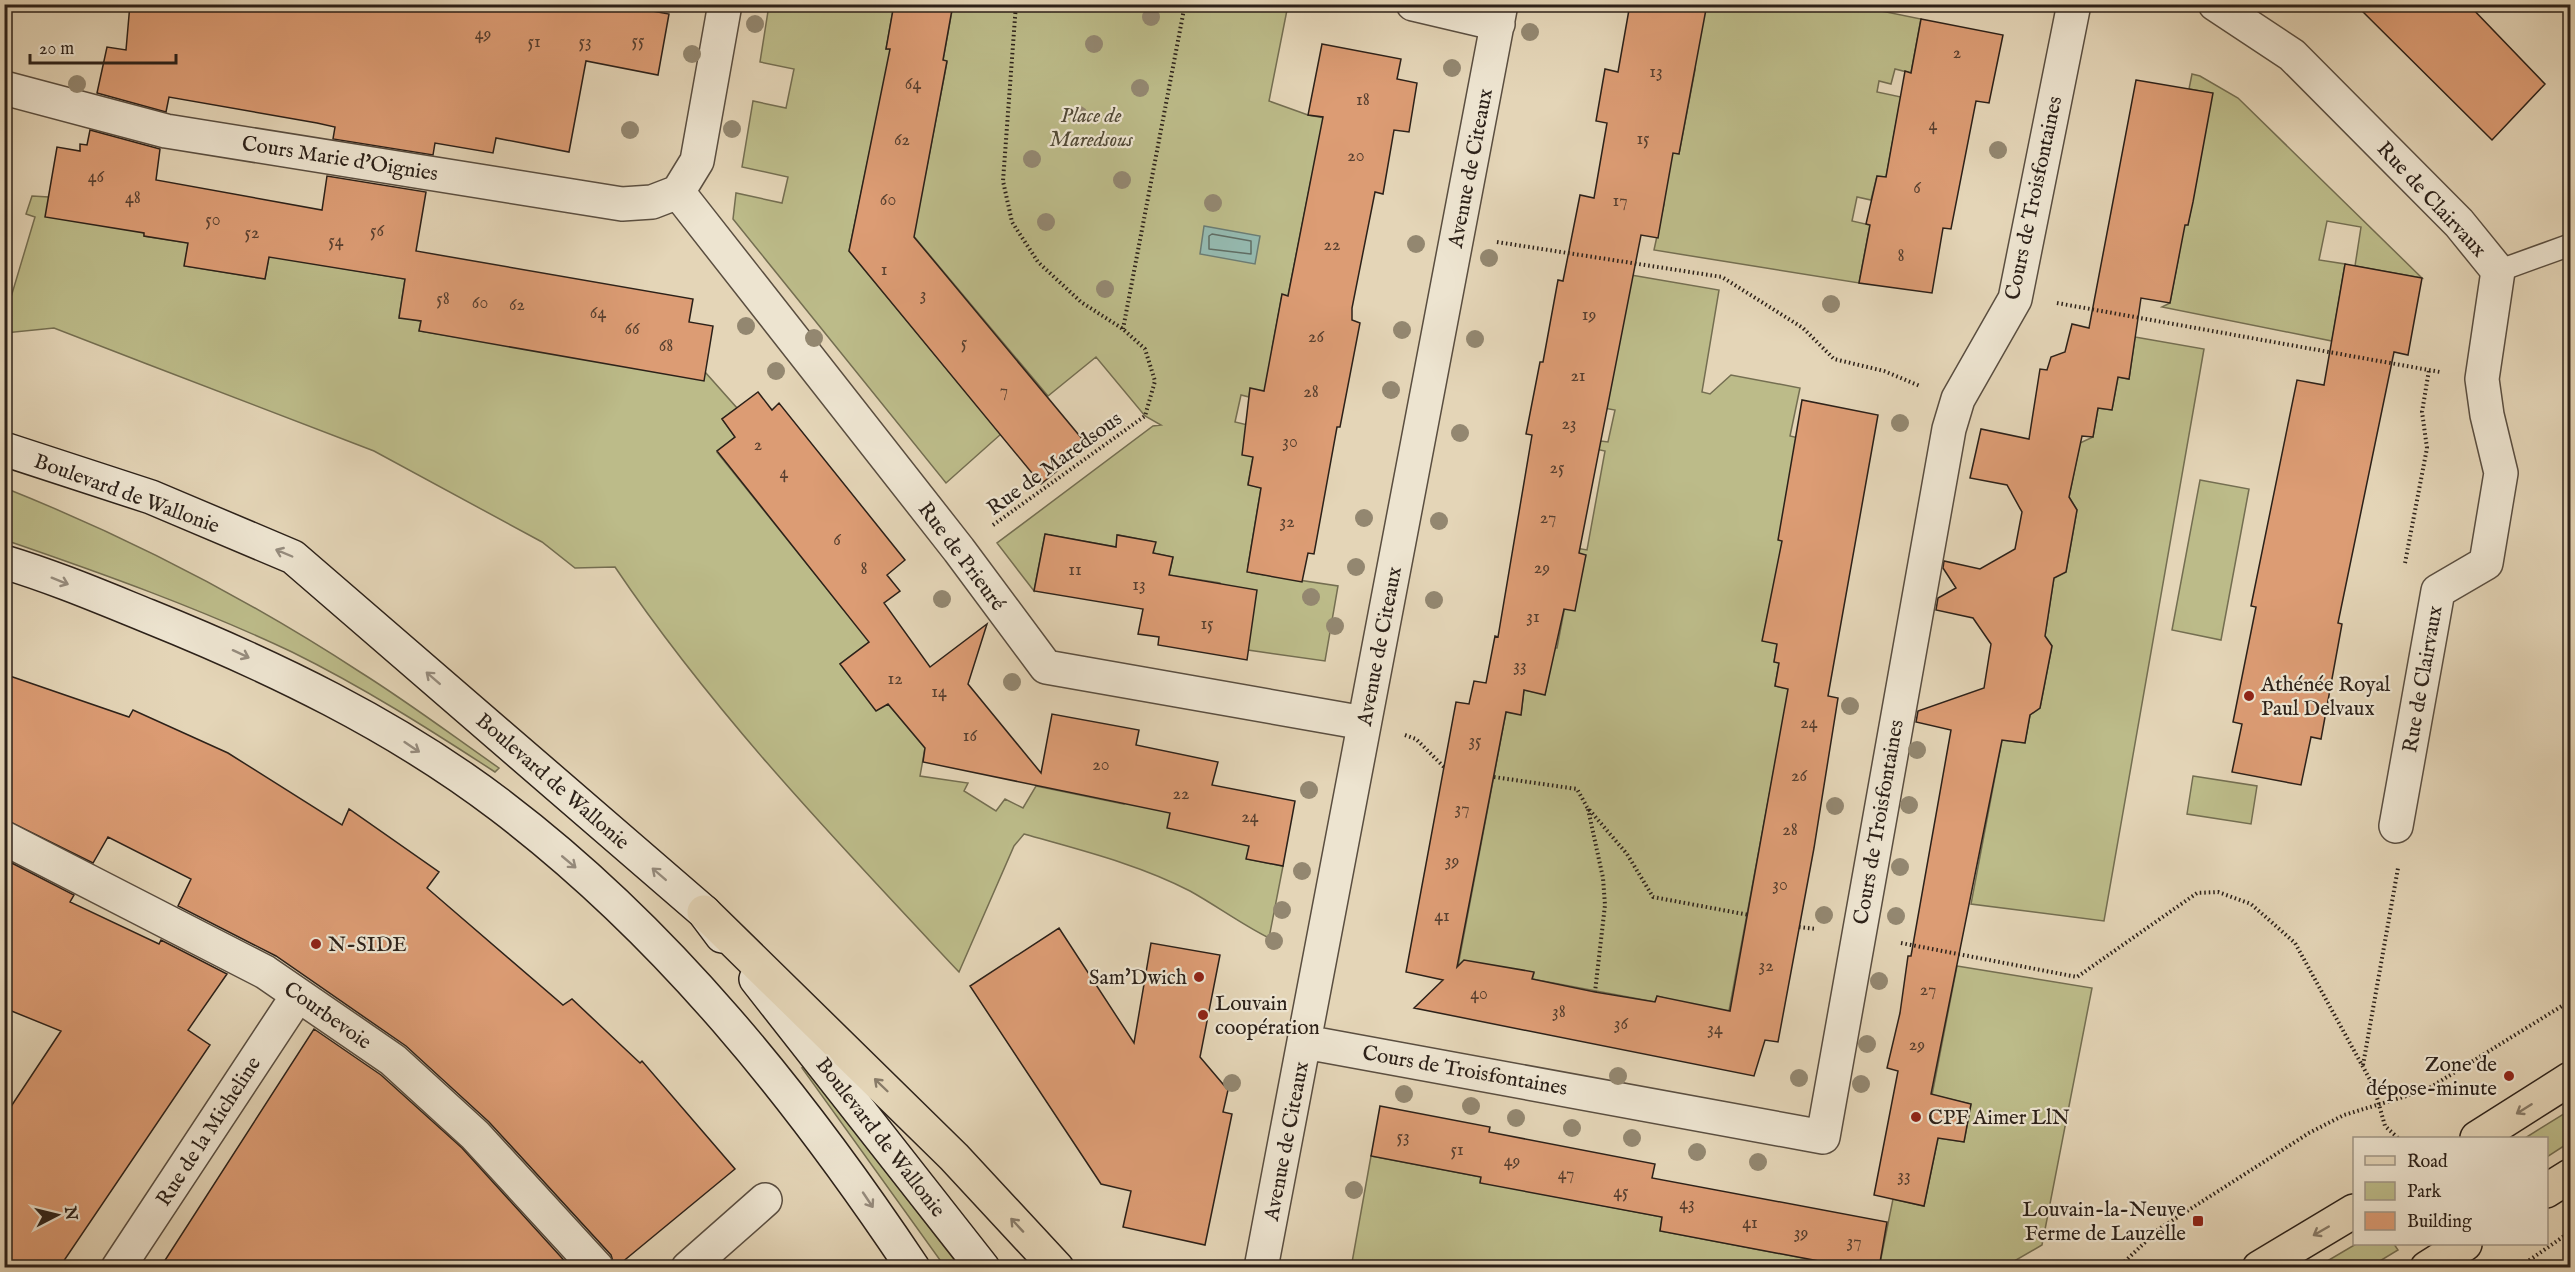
<svg xmlns="http://www.w3.org/2000/svg" width="2575" height="1272" viewBox="0 0 2575 1272" font-family="'IM FELL English',serif">
	<style>
		.green { fill: #bcbb89; stroke: #746e51; stroke-width: 1.5 }
		.water { fill: #95b9af; stroke: #6b7c73; stroke-width: 1.5 }
		.lines { fill: none; stroke-linecap: round; stroke-linejoin: round }
		.shore { stroke: #606d64; stroke-width: 1.5 }
		.building { fill: #dc9c74; stroke: #2c2119; stroke-width: 1.5 }
		.lane-casing { stroke: #5a4e40; stroke-width: 24 }
		.street-casing { stroke: #5a4e40; stroke-width: 36 }
		.secondary-casing { stroke: #2c2119; stroke-width: 36 }
		.primary-casing { stroke: #2c2119; stroke-width: 36 }
		.path { stroke: #2c2119; stroke-width: 4; stroke-dasharray: 1.5 3; stroke-linecap: butt }
		.lane { stroke: #ede4d0; stroke-width: 21 }
		.street { stroke: #ede4d0; stroke-width: 33 }
		.secondary { stroke: #ede4d0; stroke-width: 33 }
		.primary { stroke: #e4d5b7; stroke-width: 33 }
		.tree { fill: #938770 }
		.oneway { stroke: #968c7e }
		.oneway2 { stroke: #887b68 }
		.poi-dot { fill: #8f2418; stroke: #ede4d0; stroke-width: 2 }
		.labels { text-anchor: middle; stroke-width: 4.5; stroke-linejoin: round; paint-order: stroke }
		.number-label { font-size: 18px; fill: #584030 }
		.park-label { font-size: 21px; font-style: italic; fill: #504835; stroke: #ede4d0 }
		.street-label { font-size: 21px; fill: #2c2119; stroke: #ede4d0 }
		.poi-label { font-size: 21px; fill: #2c2119; stroke: #ede4d0; text-anchor: start }
	</style>
	<rect width="100%" height="100%" fill="#e4d5b7"/>
	<filter id="stains"><feTurbulence type="fractalNoise" baseFrequency=".00333" numOctaves="4"/><feColorMatrix values="0 0 0 0 .2 0 0 0 0 .09 0 0 0 0 .02 0 0 0 .5 -.17"/></filter>
	<radialGradient id="worn" r=".72"><stop offset=".6" stop-color="#630" stop-opacity="0"/><stop offset="1" stop-color="#630" stop-opacity=".3"/></radialGradient>
	<path class="green" d="M1720,4L1852,5L1921,19L1911,73L1895,69L1891,84L1879,81L1877,92L1901,97L1886,177L1877,176L1871,200L1857,197L1852,221L1870,225L1859,283L1654,250L1664,204L1668,152L1679,154L1695,70L1698,5Z
		M769,5H894L886,49H891L849,251L1001,434L946,483L733,219L736,193L782,203L788,177L742,167L753,101L786,108L794,69L760,62Z
		M953,5H1288L1269,101L1308,115L1330,119L1311,180L1288,296L1282,295L1272,349L1274,393L1250,389L1249,397L1241,395L1235,422L1248,425L1253,457L1248,484L1261,488L1248,566L1253,567L1252,573L1338,586L1325,661L1248,650L1220,583L1169,575L1173,557L1153,553L1155,542L1118,535L1116,547L1045,534L1034,591L997,543L1153,426L1161,425L1145,416L1096,357L1048,396L911,233L926,171L947,62L943,60Z
		M2192,74L2200,76L2238,98L2422,278L2355,266L2361,227L2327,221L2319,260L2345,264L2332,341L2162,307L2170,303L2179,255L2177,223L2188,225L2212,93L2189,89Z
		M32,196L49,197L144,233V236L188,243L185,266L265,279L269,256L405,279L399,317L421,321L419,331L528,349L705,372L737,408L722,419L735,437L717,452L843,609L877,636L840,664L876,710L888,704L925,748L920,776L968,783L964,791L996,811L1005,799L1023,808L1036,786L1124,804L1127,789L1250,840L1247,859L1283,866L1269,938C1241,924 1217,906 1190,891C1138,864 1080,850 1024,834L1014,846L959,972C838,843 714,714 615,567L575,568L542,542L374,451L147,364L54,328L5,333V317L35,217L26,214Z
		M1631,275L1719,290L1702,392L1710,394L1731,375L1800,388L1790,436L1803,439L1793,544L1774,662L1779,663L1775,686L1789,689L1728,1016L1657,996L1655,1002L1532,979L1534,973H1500L1458,966L1506,712L1521,714L1524,690L1545,694L1554,648H1557L1576,548L1587,550L1605,451L1591,448L1593,440L1608,442L1615,410L1598,407Z
		M2135,337L2204,349L2104,921L1971,904L2002,740L2025,743L2030,715L2040,708L2052,646L2045,636L2054,578L2066,572L2077,510L2069,497L2080,443L2093,437L2098,408L2112,410L2118,377L2129,379Z
		M2200,480L2249,489L2221,640L2172,630Z
		M5,488C128,537 248,599 360,672C408,702 453,736 499,768L495,772C429,729 363,687 292,652C199,608 101,573 5,540Z
		M2193,776L2257,786L2251,824L2187,814Z
		M1957,966L2092,988L2042,1245L2004,1267L1879,1268L1893,1199L1924,1206L1938,1138L1964,1142L1971,1104L1932,1095Z
		M805,1067L960,1267H945L802,1068Z
		M2570,1110V1142L2547,1157L2546,1138H2525Z
		M1371,1156L1481,1177L1480,1182L1662,1217L1660,1231L1856,1268H1351Z
		M2356,1244H2394L2398,1250L2370,1267H2317Z"/>
	<path class="water" d="M1204,226L1260,236L1255,264L1200,254Z"/>
	<g class="lines">
		<path class="shore" d="M1212,234L1251,241V254L1209,249V236Z"/>
	</g>
	<path class="building" d="M130,4H613L669,14L658,75L586,61L569,152L496,138L493,153L435,143L433,155L333,139L335,127L317,123L169,97L166,112L97,93L107,47L126,50Z
		M894,4H953L943,60L947,61L914,237L1088,446L1041,484L849,251L890,49H886Z
		M1630,4H1707L1679,154L1673,153L1658,238L1641,235L1579,553L1586,555L1575,611L1564,609L1545,695L1524,690L1521,715L1506,712L1457,967L1464,960L1534,972L1532,979L1595,992L1655,1002L1657,996L1730,1011L1788,689L1775,686L1779,663L1774,662L1777,644L1762,641L1782,541L1778,540L1802,400L1878,415L1828,696L1838,698L1814,848L1778,1042L1765,1040L1754,1076L1414,1008L1443,980L1406,972L1456,702L1469,704L1474,681L1486,683L1495,636L1498,637L1532,435L1526,434L1540,362H1543L1558,280L1563,281L1580,195L1594,198L1607,123L1596,121L1605,69L1618,72Z
		M2355,4H2468L2545,84L2492,140Z
		M1921,19L2003,35L1989,103L1976,101L1951,229L1943,228L1932,293L1859,283L1870,225L1866,224L1877,176L1886,177L1905,71L1911,73Z
		M1322,44L1401,59L1397,79L1417,83L1409,132L1394,130L1383,194L1375,192L1352,308V320L1360,323L1340,427H1337L1314,554L1308,553L1302,582L1247,572L1261,488L1248,485L1253,457L1242,455L1250,388L1264,391L1282,294L1288,296L1323,117L1308,115Z
		M2136,80L2213,93L2193,202L2188,225H2185L2170,303L2141,298L2129,379L2118,377L2112,410L2098,408L2093,437L2082,436L2069,497L2077,510L2066,572L2054,578L2045,636L2052,646L2040,708L2030,715L2025,743L2002,740L1931,1094L1971,1104L1964,1142L1938,1138L1924,1206L1874,1195L1898,1071L1887,1068L1900,1013L1908,956H1911L1951,730L1916,722L1918,711L1984,688L1991,644L1973,618L1936,610L1938,598L1956,588L1943,568L1944,561L1980,569L2015,549L2022,512L2007,485L1970,478L1981,429L2029,439L2040,369L2047,370L2051,357L2065,352L2072,324L2089,328Z
		M90,130L160,149L156,180L322,210L327,176L426,192L416,251L693,299L689,322L713,326L704,381L419,331L421,321L399,318L405,279L269,257L265,279L184,266L188,243L144,236V233L45,217L57,147L80,151V144L87,145Z
		M2345,264L2422,278L2408,355L2394,352L2338,623L2342,624L2321,739L2311,737L2301,785L2232,772L2242,724L2233,722L2256,607L2251,606L2297,380L2324,385Z
		M758,392L772,410L779,403L905,560L887,575L900,591L884,603L930,667L987,624L968,684L1041,773L1052,714L1139,730L1136,745L1218,762L1212,785L1295,801L1283,866L1246,859L1249,846L1167,828L1170,813L923,762L925,748L888,704L876,711L840,664L869,642L717,451L735,437L722,419Z
		M1045,534L1116,547L1117,535L1156,542L1153,553L1173,557L1169,575L1257,590L1247,660L1158,645L1159,637L1138,634L1143,609L1034,591Z
		M4,674L129,717L133,710L228,753L342,825L349,809L439,872L427,888L563,1005L572,999L640,1063L642,1061L735,1169L615,1268L611,1255L489,1122L406,1046L276,956L178,906L191,879L108,837L93,863L4,819Z
		M4,859L74,895L70,902L159,944L161,940L227,974L188,1030L210,1045L59,1268H4V1117L61,1031L4,1008Z
		M1059,928L1134,1043L1151,943L1220,955L1200,1057L1228,1090L1223,1112L1232,1114L1205,1245L1123,1227L1131,1191L1101,1184L970,986Z
		M314,1029L381,1075L462,1148L571,1268H160Z
		M1380,1106L1490,1127L1489,1132L1655,1164L1652,1178L1887,1222L1879,1268H1856L1660,1231L1662,1217L1480,1183L1481,1177L1371,1156Z"/>
	<g class="lines">
		<defs>
			<path id="lane" d="M2498,271L2570,245"/>
			<path id="street" d="M1413,4L1498,24
				M2215,4L2292,55L2459,223L2498,271L2482,379L2487,415L2501,473L2486,563L2438,591L2396,826
				M4,88L166,131L622,204L652,202L678,192
				M678,192L959,550L1046,667L1364,723
				M678,192L697,161L725,4
				M4,838L265,972L393,1060L475,1135L597,1268
				M1305,1042L1823,1137L1949,429L1958,399L2015,299L2074,4
				M118,1268L298,995
				M688,1268L765,1200
				M1261,1268L1501,4"/>
			<path id="secondary" d="M4,449L151,497L293,557L704,912L722,936
				M4,562C54,577 101,597 148,616C272,666 395,725 501,806C667,932 798,1096 913,1268
				M756,979L983,1268"/>
			<path id="primary" d="M704,912L954,1157L1057,1268
				M2477,1138L2570,1079
				M2546,1191L2570,1176
				M2259,1268L2354,1211
				M2427,1268L2465,1244"/>
		</defs>
		<use href="#lane" class="lane-casing"/>
		<use href="#street" class="street-casing"/>
		<use href="#secondary" class="secondary-casing"/>
		<use href="#primary" class="primary-casing"/>
		<path class="path" d="M4,5L5,4
			M1497,242L1722,277L1803,328L1834,359L1884,371L1920,386
			M2057,303L2440,372
			M1123,329L1185,4
			M993,525L1145,416L1155,381L1145,349L1123,329L1081,302L1038,262L1012,222L1003,181L1016,4
			M2405,563L2427,448L2422,412L2429,370
			M1405,735L1416,739L1444,767
			M1494,777L1577,789L1587,807L1627,854L1653,897L1749,915
			M1588,809L1603,878L1605,905L1595,992
			M1799,927L1816,929
			M1901,943L2077,977L2197,893L2218,892L2251,904L2295,943L2374,1087L2385,1126L2398,1138
			M2363,1065L2398,868
			M2118,1268L2159,1229L2309,1133L2344,1115L2426,1090L2570,1001
			M2518,1268L2570,1232"/>
		<use href="#lane" class="lane"/>
		<use href="#street" class="street"/>
		<use href="#secondary" class="secondary"/>
		<use href="#primary" class="primary"/>
	</g>
	<g class="tree">
		<circle cx="1151" cy="17" r="9"/>
		<circle cx="755" cy="24" r="9"/>
		<circle cx="1530" cy="32" r="9"/>
		<circle cx="1094" cy="44" r="9"/>
		<circle cx="692" cy="54" r="9"/>
		<circle cx="1452" cy="68" r="9"/>
		<circle cx="77" cy="84" r="9"/>
		<circle cx="1140" cy="88" r="9"/>
		<circle cx="1079" cy="115" r="9"/>
		<circle cx="732" cy="129" r="9"/>
		<circle cx="630" cy="130" r="9"/>
		<circle cx="1998" cy="150" r="9"/>
		<circle cx="1032" cy="159" r="9"/>
		<circle cx="1122" cy="180" r="9"/>
		<circle cx="1213" cy="203" r="9"/>
		<circle cx="1046" cy="222" r="9"/>
		<circle cx="1416" cy="244" r="9"/>
		<circle cx="1489" cy="258" r="9"/>
		<circle cx="1105" cy="289" r="9"/>
		<circle cx="1831" cy="304" r="9"/>
		<circle cx="746" cy="326" r="9"/>
		<circle cx="1402" cy="330" r="9"/>
		<circle cx="814" cy="338" r="9"/>
		<circle cx="1475" cy="339" r="9"/>
		<circle cx="776" cy="371" r="9"/>
		<circle cx="1391" cy="390" r="9"/>
		<circle cx="1900" cy="423" r="9"/>
		<circle cx="1460" cy="433" r="9"/>
		<circle cx="1364" cy="518" r="9"/>
		<circle cx="1439" cy="521" r="9"/>
		<circle cx="1356" cy="567" r="9"/>
		<circle cx="1311" cy="597" r="9"/>
		<circle cx="942" cy="599" r="9"/>
		<circle cx="1434" cy="600" r="9"/>
		<circle cx="1335" cy="626" r="9"/>
		<circle cx="1012" cy="682" r="9"/>
		<circle cx="1850" cy="706" r="9"/>
		<circle cx="1917" cy="750" r="9"/>
		<circle cx="1309" cy="790" r="9"/>
		<circle cx="1909" cy="805" r="9"/>
		<circle cx="1835" cy="806" r="9"/>
		<circle cx="1900" cy="867" r="9"/>
		<circle cx="1302" cy="871" r="9"/>
		<circle cx="1282" cy="910" r="9"/>
		<circle cx="1824" cy="915" r="9"/>
		<circle cx="1896" cy="916" r="9"/>
		<circle cx="1274" cy="941" r="9"/>
		<circle cx="1879" cy="981" r="9"/>
		<circle cx="1867" cy="1044" r="9"/>
		<circle cx="1618" cy="1076" r="9"/>
		<circle cx="1799" cy="1078" r="9"/>
		<circle cx="1232" cy="1083" r="9"/>
		<circle cx="1861" cy="1084" r="9"/>
		<circle cx="1404" cy="1094" r="9"/>
		<circle cx="1471" cy="1106" r="9"/>
		<circle cx="1516" cy="1118" r="9"/>
		<circle cx="1572" cy="1128" r="9"/>
		<circle cx="1632" cy="1138" r="9"/>
		<circle cx="1697" cy="1152" r="9"/>
		<circle cx="1758" cy="1162" r="9"/>
		<circle cx="1354" cy="1190" r="9"/>
	</g>
	<defs><path id="oneway-shaft" d="M-6 0H5M1.5-3L5.5 0L1.5 3" fill="none" stroke-width="1.6" stroke-linecap="round" stroke-linejoin="round" transform="scale(1.5)"/></defs>
	<g class="oneway">
		<use href="#oneway-shaft" transform="translate(284 553) rotate(-157)"/>
		<use href="#oneway-shaft" transform="translate(60 581) rotate(22)"/>
		<use href="#oneway-shaft" transform="translate(241 654) rotate(25)"/>
		<use href="#oneway-shaft" transform="translate(433 678) rotate(-139)"/>
		<use href="#oneway-shaft" transform="translate(412 747) rotate(34)"/>
		<use href="#oneway-shaft" transform="translate(569 862) rotate(40)"/>
		<use href="#oneway-shaft" transform="translate(659 874) rotate(-139)"/>
		<use href="#oneway-shaft" transform="translate(868 1200) rotate(56)"/>
	</g>
	<g class="oneway2">
		<use href="#oneway-shaft" transform="translate(881 1085) rotate(-136)"/>
		<use href="#oneway-shaft" transform="translate(2524 1109) rotate(148)"/>
		<use href="#oneway-shaft" transform="translate(1017 1225) rotate(-133)"/>
		<use href="#oneway-shaft" transform="translate(2321 1231) rotate(150)"/>
	</g>
	<g class="poi-dot">
		<circle cx="2249" cy="696" r="6"/>
		<circle cx="316" cy="944" r="6"/>
		<circle cx="1199" cy="977" r="6"/>
		<circle cx="1203" cy="1015" r="6"/>
		<circle cx="2509" cy="1076" r="6"/>
		<circle cx="1916" cy="1117" r="6"/>
		<rect x="2192" y="1215" width="12" height="12" rx="3"/>
	</g>
	<g class="labels">
		<g class="number-label">
			<text x="483" y="39">49</text>
			<text x="638" y="46">55</text>
			<text x="534" y="47">51</text>
			<text x="585" y="47">53</text>
			<text x="1957" y="58">2</text>
			<text x="1656" y="77">13</text>
			<text x="913" y="89">64</text>
			<text x="1363" y="105">18</text>
			<text x="1933" y="130">4</text>
			<text x="1643" y="144">15</text>
			<text x="902" y="145">62</text>
			<text x="1356" y="161">20</text>
			<text x="96" y="182">46</text>
			<text x="1917" y="193">6</text>
			<text x="133" y="203">48</text>
			<text x="888" y="205">60</text>
			<text x="1620" y="206">17</text>
			<text x="213" y="225">50</text>
			<text x="377" y="236">56</text>
			<text x="252" y="238">52</text>
			<text x="336" y="246">54</text>
			<text x="1332" y="250">22</text>
			<text x="1901" y="261">8</text>
			<text x="884" y="275">1</text>
			<text x="923" y="300">3</text>
			<text x="443" y="304">58</text>
			<text x="480" y="308">60</text>
			<text x="517" y="310">62</text>
			<text x="598" y="318">64</text>
			<text x="1589" y="320">19</text>
			<text x="632" y="334">66</text>
			<text x="1316" y="342">26</text>
			<text x="964" y="348">5</text>
			<text x="666" y="351">68</text>
			<text x="1578" y="381">21</text>
			<text x="1004" y="396">7</text>
			<text x="1311" y="397">28</text>
			<text x="1569" y="429">23</text>
			<text x="1290" y="447">30</text>
			<text x="758" y="450">2</text>
			<text x="1557" y="473">25</text>
			<text x="784" y="478">4</text>
			<text x="1548" y="523">27</text>
			<text x="1287" y="527">32</text>
			<text x="837" y="545">6</text>
			<text x="1542" y="573">29</text>
			<text x="864" y="574">8</text>
			<text x="1075" y="575">11</text>
			<text x="1139" y="590">13</text>
			<text x="1533" y="622">31</text>
			<text x="1207" y="629">15</text>
			<text x="1520" y="671">33</text>
			<text x="895" y="684">12</text>
			<text x="939" y="697">14</text>
			<text x="1809" y="728">24</text>
			<text x="970" y="741">16</text>
			<text x="1475" y="746">35</text>
			<text x="1101" y="770">20</text>
			<text x="1799" y="781">26</text>
			<text x="1181" y="799">22</text>
			<text x="1462" y="814">37</text>
			<text x="1250" y="822">24</text>
			<text x="1790" y="835">28</text>
			<text x="1452" y="866">39</text>
			<text x="1780" y="890">30</text>
			<text x="1442" y="921">41</text>
			<text x="1766" y="971">32</text>
			<text x="1928" y="995">27</text>
			<text x="1479" y="999">40</text>
			<text x="1559" y="1017">38</text>
			<text x="1621" y="1029">36</text>
			<text x="1715" y="1034">34</text>
			<text x="1917" y="1050">29</text>
			<text x="1403" y="1142">53</text>
			<text x="1457" y="1155">51</text>
			<text x="1512" y="1166">49</text>
			<text x="1566" y="1179">47</text>
			<text x="1904" y="1181">33</text>
			<text x="1621" y="1197">45</text>
			<text x="1687" y="1209">43</text>
			<text x="1750" y="1228">41</text>
			<text x="1801" y="1238">39</text>
			<text x="1854" y="1247">37</text>
		</g>
		<g class="park-label">
			<text x="1091" y="122">Place de<tspan x="1091" dy="24">Maredsous</tspan></text>
		</g>
		<g class="street-label">
			<text transform="translate(340 158) rotate(9)" y="7">Cours Marie d'Oignies</text>
			<text transform="translate(1470 168) rotate(-79)" y="7">Avenue de Citeaux</text>
			<text transform="translate(2033 198) rotate(-78)" y="7">Cours de Troisfontaines</text>
			<text transform="translate(2432 199) rotate(47)" y="7">Rue de Clairvaux</text>
			<text transform="translate(1054 463) rotate(-36)" y="7">Rue de Maredsous</text>
			<text transform="translate(127 493) rotate(20)" y="7">Boulevard de Wallonie</text>
			<text transform="translate(962 556) rotate(53)" y="7">Rue de Prieuré</text>
			<text transform="translate(1379 646) rotate(-79)" y="7">Avenue de Citeaux</text>
			<text transform="translate(2422 679) rotate(-80)" y="7">Rue de Clairvaux</text>
			<text transform="translate(553 781) rotate(41)" y="7">Boulevard de Wallonie</text>
			<text transform="translate(1878 822) rotate(-80)" y="7">Cours de Troisfontaines</text>
			<text transform="translate(328 1015) rotate(35)" y="7">Courbevoie</text>
			<text transform="translate(1465 1070) rotate(10)" y="7">Cours de Troisfontaines</text>
			<text transform="translate(208 1131) rotate(-57)" y="7">Rue de la Micheline</text>
			<text transform="translate(881 1137) rotate(52)" y="7">Boulevard de Wallonie</text>
			<text transform="translate(1286 1141) rotate(-79)" y="7">Avenue de Citeaux</text>
		</g>
		<g class="poi-label">
			<text x="2261" y="691">Athénée Royal<tspan x="2261" dy="24">Paul Delvaux</tspan></text>
			<text x="328" y="951">N-SIDE</text>
			<text x="1187" y="984" text-anchor="end">Sam'Dwich</text>
			<text x="1215" y="1010">Louvain<tspan x="1215" dy="24">coopération</tspan></text>
			<text x="2497" y="1071" text-anchor="end">Zone de<tspan x="2497" dy="24">dépose-minute</tspan></text>
			<text x="1928" y="1124">CPF Aimer LlN</text>
			<text x="2186" y="1216" text-anchor="end">Louvain-la-Neuve<tspan x="2186" dy="24">Ferme de Lauzelle</tspan></text>
		</g>
	</g>
	<rect width="2575" height="1272" fill="none" stroke="#e4d5b7" stroke-width="24"/>
	<rect x="6" y="6" width="2563" height="1260" fill="none" stroke="#2c2119" stroke-width="3"/>
	<rect x="12" y="12" width="2551" height="1248" fill="none" stroke="#2c2119" stroke-width="1.5"/>
	<rect x="2353" y="1137" width="195" height="108" fill="#ede4d0" stroke="#a09687" stroke-width="1.5"/>
	<rect x="2365" y="1156" width="30" height="9" fill="#e4d5b7" stroke="#a09687" stroke-width="1.5"/>
	<text x="2407" y="1167" font-size="18" fill="#2c2119">Road</text>
	<rect x="2365" y="1182" width="30" height="18" fill="#bcbb89" stroke="#a09687" stroke-width="1.5"/>
	<text x="2407" y="1197" font-size="18" fill="#2c2119">Park</text>
	<rect x="2365" y="1212" width="30" height="18" fill="#dc9c74" stroke="#a09687" stroke-width="1.5"/>
	<text x="2407" y="1227" font-size="18" fill="#2c2119">Building</text>
	<g transform="translate(57 1215) rotate(83)" stroke="#ede4d0" stroke-width="4.5" paint-order="stroke">
	<path d="M0-4.5L10 22L0 15L-10 22Z" fill="#2c2119"/>
	<text y="-9" font-size="16" font-weight="bold" text-anchor="middle" fill="#2c2119">N</text>
	</g>
	<path d="M30 54v9h146v-9" fill="none" stroke="#2c2119" stroke-width="3"/>
	<text x="39" y="54" font-size="18" fill="#2c2119" stroke="#ede4d0" stroke-width="4.5" paint-order="stroke">20 m</text>
	<rect width="100%" height="100%" filter="url(#stains)"/>
	<rect width="100%" height="100%" fill="url(#worn)"/>
</svg>
